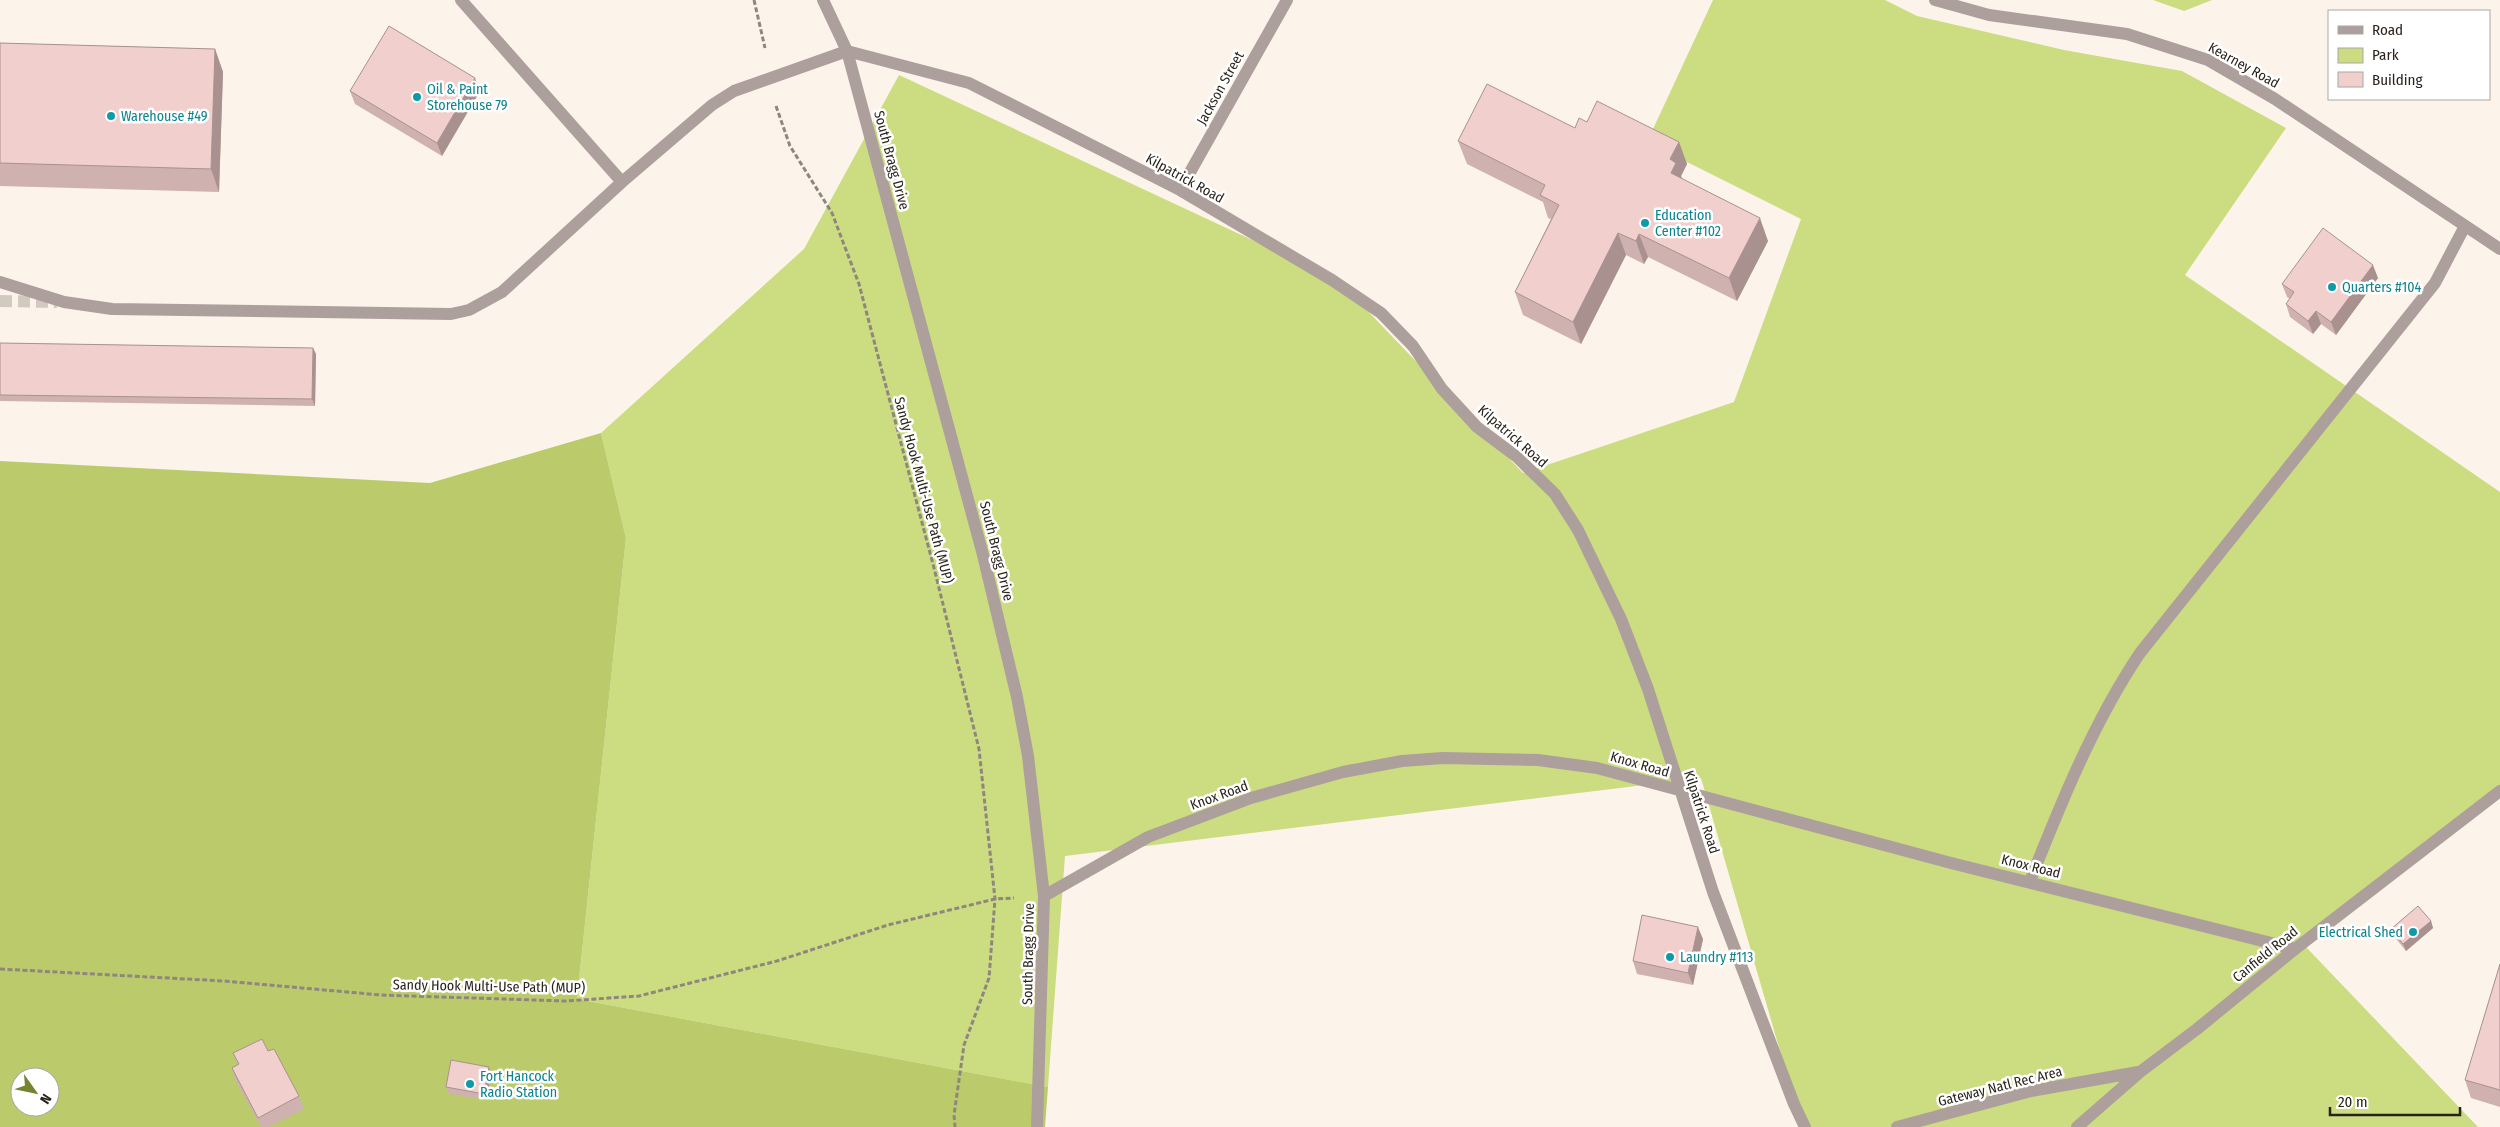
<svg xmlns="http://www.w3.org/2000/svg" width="2500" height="1127" viewBox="0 0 2500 1127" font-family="'Fira Sans Condensed',sans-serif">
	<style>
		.green { fill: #ccdc80 }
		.forest { fill: #bbcb6c; fill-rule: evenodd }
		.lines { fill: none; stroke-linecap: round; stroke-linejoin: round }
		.minor-tunnel { stroke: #d2cac1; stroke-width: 12; stroke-dasharray: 12 6; stroke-linecap: butt }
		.path { stroke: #8f877e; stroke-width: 3; stroke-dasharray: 5 2.5; stroke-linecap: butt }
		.minor { stroke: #ad9f9c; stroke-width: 12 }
		.wall { fill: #cfb2af }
		.shaded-wall { fill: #a9918f }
		.building { fill: #f1cfcc; stroke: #a9918f }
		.culture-dot { fill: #0f9aa8; stroke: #fff; stroke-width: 2 }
		.labels { text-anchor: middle; stroke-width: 5; stroke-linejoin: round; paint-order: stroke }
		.street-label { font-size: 14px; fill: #2b231b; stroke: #fff }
		.culture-label { font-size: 14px; fill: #0d838f; stroke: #fff; text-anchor: start }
	</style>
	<rect width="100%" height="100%" fill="#fcf4ea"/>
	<path class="green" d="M1713,0H1885L1917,16L2064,50L2182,71L2286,128L2185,275L2500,492V786L2306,947L2478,1127H1802L1701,778L1065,856L1048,1087L577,999L626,538L601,433L804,249L899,75L1338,280L1523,473L1734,402L1801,219L1647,142Z
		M2153,0H2212L2184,11Z"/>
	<path class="forest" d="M601,433L626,538L577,999L1048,1087L1045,1127H0V461L430,483ZM20,1077H50V1107H20Z"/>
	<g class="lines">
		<path class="minor-tunnel" d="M0,301L57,302"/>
		<path class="path" d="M754,0L765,48
			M776,106L790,146L832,213L859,284L934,568L979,749L995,899L989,978L964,1045L954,1115L955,1127
			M0,969L224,981L381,995L565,1001L639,996L777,961L888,925L995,899L1014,898"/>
		<path class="minor" d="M461,0L622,182
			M823,0L847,51L983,555L1017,697L1028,756L1044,896L1037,1127
			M1935,0L1989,15L2127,34L2208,60L2275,99L2500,249
			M1180,190L1287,0
			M0,282L64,302L112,309L451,314L469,310L502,292L622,182L712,105L734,91L847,51L969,83L1180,190L1332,280L1381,313L1413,346L1442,389L1477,427L1517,457L1555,494L1578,530L1621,619L1648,689L1713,892L1794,1104L1805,1127
			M2030,881C2061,803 2093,723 2140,653L2435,283L2465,226
			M1044,896L1148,837L1251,798L1343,772L1402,761L1443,758L1538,760L1597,768L1951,863L2295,949
			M1897,1127L2031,1091L2138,1072
			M2077,1127L2140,1072L2197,1029L2295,949L2500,791"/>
	</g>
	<path class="wall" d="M0,43L215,49L223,72L219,192L0,186Z
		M350,91H480L442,156L355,104Z
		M1587,122L1679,142L1687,164L1681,176L1682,179L1768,241L1737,301L1648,257L1644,264L1626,255L1581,344L1523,315L1515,292L1551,219L1548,218L1543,202L1467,164L1458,141L1575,128Z
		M2378,278L2336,335L2321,324L2313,334L2290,317L2286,304L2290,299L2287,297L2282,284Z
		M0,343L313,348L316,354L315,406L0,401Z
		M2431,921L2433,928L2406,951L2393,935L2391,929Z
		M1703,939L1693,985L1637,974L1633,961Z
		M2500,964V1107L2471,1098L2465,1080Z
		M268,1051L299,1096L304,1109L269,1127H261L236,1081L232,1068L238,1065L233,1053Z
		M489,1067L491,1073L487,1100L449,1094L446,1087Z"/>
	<path class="shaded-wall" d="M215,49L223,72L219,192L211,169Z
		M475,78L480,91L442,156L437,143Z
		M1679,142L1687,164L1681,176L1685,186L1671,173L1670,159Z
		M1760,218L1768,241L1737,301L1729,278Z
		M1618,233L1626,255L1581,344L1573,322Z
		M1639,234L1648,257L1644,264L1636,241Z
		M2373,265L2378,278L2336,335L2331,322Z
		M2316,311L2321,324L2313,334L2308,321Z
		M313,348L316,354L315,406L312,399Z
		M2431,921L2433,928L2406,951L2403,944Z
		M1698,927L1703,939L1693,985L1688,973Z
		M489,1067L491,1073L487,1100L484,1094Z"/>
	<path class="building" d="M389,26L475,78L437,143L350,91Z
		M0,43L215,49L211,169L0,163Z
		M1487,84L1575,128L1579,118L1587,122L1597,101L1679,142L1670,159L1676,163L1671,173L1760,218L1729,278L1639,234L1636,241L1618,233L1573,322L1515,292L1559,205L1540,195L1545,185L1458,141Z
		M2323,228L2373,265L2331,322L2316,311L2308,321L2286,304L2294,292L2282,284Z
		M0,343L313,348L312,399L0,395Z
		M2418,906L2431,921L2403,944L2391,929Z
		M1642,915L1698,927L1688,973L1633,961Z
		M2500,964V1090L2465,1080Z
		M262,1039L268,1051L274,1049L299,1096L258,1118L232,1068L239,1064L233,1053Z
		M451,1060L489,1067L484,1094L446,1087Z"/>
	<g class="culture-dot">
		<circle cx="417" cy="97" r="5"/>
		<circle cx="111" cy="116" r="5"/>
		<circle cx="1645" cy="223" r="5"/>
		<circle cx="2332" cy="287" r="5"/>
		<circle cx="2413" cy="932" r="5"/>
		<circle cx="1670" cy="957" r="5"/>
		<circle cx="470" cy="1084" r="5"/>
	</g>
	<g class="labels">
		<g class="street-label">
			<text transform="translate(2244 65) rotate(29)" y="5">Kearney Road</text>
			<text transform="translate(1220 88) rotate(-61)" y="5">Jackson Street</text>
			<text transform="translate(892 160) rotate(75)" y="5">South Bragg Drive</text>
			<text transform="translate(1185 178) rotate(29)" y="5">Kilpatrick Road</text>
			<text transform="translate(1513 436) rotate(41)" y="5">Kilpatrick Road</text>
			<text transform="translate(924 490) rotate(75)" y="5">Sandy Hook Multi-Use Path (MUP)</text>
			<text transform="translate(997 551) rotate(76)" y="5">South Bragg Drive</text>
			<text transform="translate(1640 764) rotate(16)" y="5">Knox Road</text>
			<text transform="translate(1219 795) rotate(-20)" y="5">Knox Road</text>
			<text transform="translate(1702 812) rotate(72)" y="5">Kilpatrick Road</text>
			<text transform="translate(2031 866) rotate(14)" y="5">Knox Road</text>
			<text transform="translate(1028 954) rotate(-89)" y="5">South Bragg Drive</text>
			<text transform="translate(2265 954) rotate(-39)" y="5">Canfield Road</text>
			<text transform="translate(489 986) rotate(1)" y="5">Sandy Hook Multi-Use Path (MUP)</text>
			<text transform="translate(2000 1086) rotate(-14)" y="5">Gateway Natl Rec Area</text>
		</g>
		<g class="culture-label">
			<text x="427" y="94">Oil &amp; Paint<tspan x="427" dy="16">Storehouse 79</tspan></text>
			<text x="121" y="121">Warehouse #49</text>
			<text x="1655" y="220">Education<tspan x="1655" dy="16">Center #102</tspan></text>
			<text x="2342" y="292">Quarters #104</text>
			<text x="2403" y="937" text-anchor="end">Electrical Shed</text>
			<text x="1680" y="962">Laundry #113</text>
			<text x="480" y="1081">Fort Hancock<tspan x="480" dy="16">Radio Station</tspan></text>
		</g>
	</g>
	<rect x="2328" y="10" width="162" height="90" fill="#ffffff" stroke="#aaa7a4"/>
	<rect x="2338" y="26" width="25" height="8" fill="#ad9f9c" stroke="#aaa7a4"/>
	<text x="2372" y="35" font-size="15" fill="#2b231b">Road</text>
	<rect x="2338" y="48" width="25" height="15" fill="#ccdc80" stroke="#aaa7a4"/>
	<text x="2372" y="60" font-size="15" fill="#2b231b">Park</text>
	<rect x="2338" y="72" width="25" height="15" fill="#f1cfcc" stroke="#aaa7a4"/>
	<text x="2372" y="85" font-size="15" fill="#2b231b">Building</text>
	<g transform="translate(35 1092) rotate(123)"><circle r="24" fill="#ffffff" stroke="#aaa7a4"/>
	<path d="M0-4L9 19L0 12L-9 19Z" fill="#768331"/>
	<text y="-8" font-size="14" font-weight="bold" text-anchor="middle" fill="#2b231b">N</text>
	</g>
	<path d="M2330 1107v8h130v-8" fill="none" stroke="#2b231b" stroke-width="2.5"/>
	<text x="2338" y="1107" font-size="15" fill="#2b231b" stroke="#ffffff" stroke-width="4" paint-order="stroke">20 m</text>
</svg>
